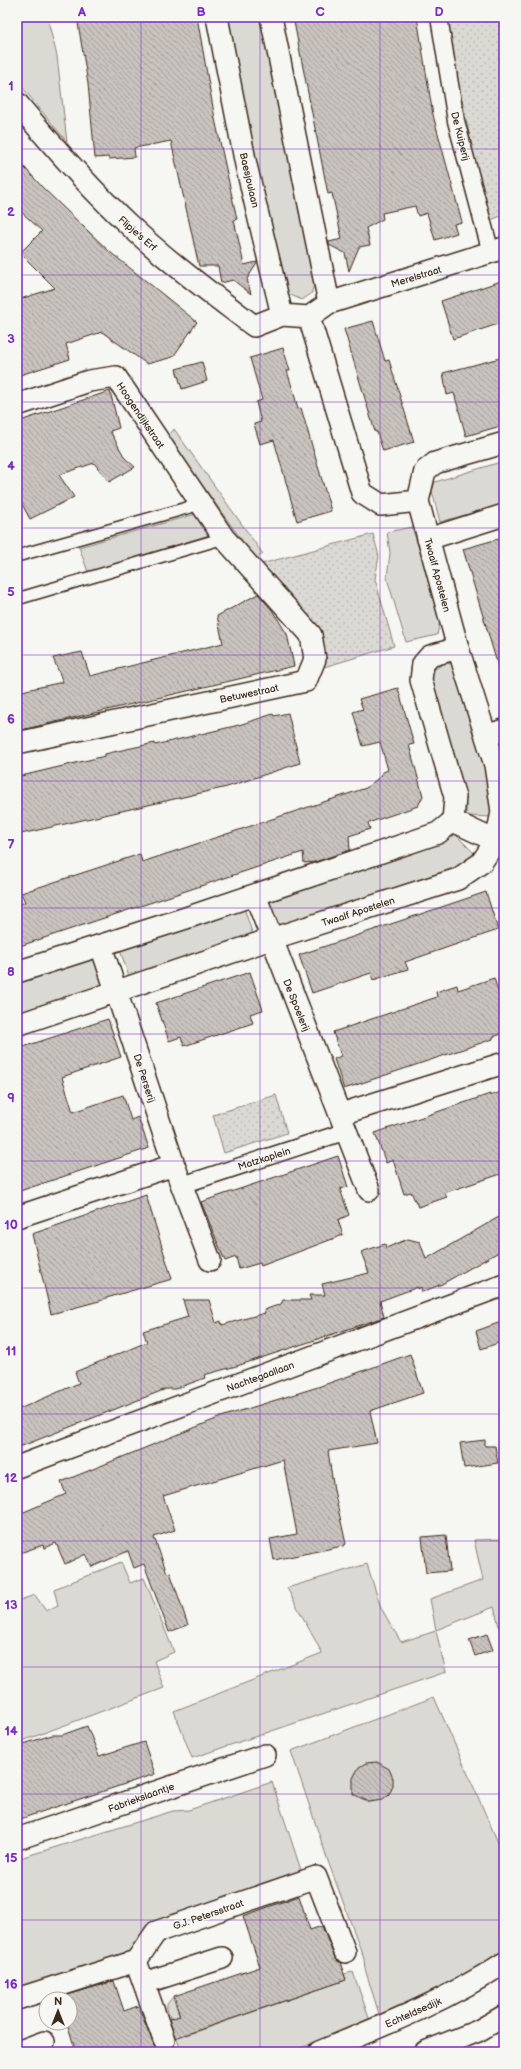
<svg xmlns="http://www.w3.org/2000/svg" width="521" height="2069" viewBox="0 0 521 2069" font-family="'Balsamiq Sans',sans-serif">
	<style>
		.grass { fill: #dad9d3; stroke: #8a8278 }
		.park { fill: url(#park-dots); stroke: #8a8278 }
		.building { fill: url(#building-back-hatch); stroke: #3b2a1e }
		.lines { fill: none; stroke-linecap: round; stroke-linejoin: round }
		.service-casing { stroke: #3b2a1e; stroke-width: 14 }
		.pedestrian-casing { stroke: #3b2a1e; stroke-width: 19 }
		.minor-casing { stroke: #3b2a1e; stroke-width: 24 }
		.service { stroke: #f6f6f2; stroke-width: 11 }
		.pedestrian { stroke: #f6f6f2; stroke-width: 16 }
		.minor { stroke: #f6f6f2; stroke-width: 21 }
		.grid { fill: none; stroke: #7b2cbf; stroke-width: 1; stroke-opacity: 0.55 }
		.labels { text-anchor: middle; stroke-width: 3; stroke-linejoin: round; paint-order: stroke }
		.street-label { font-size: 10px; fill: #3b2a1e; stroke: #f6f6f2 }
		.neatline { fill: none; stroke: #7b2cbf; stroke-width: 1.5 }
		.grid-label { font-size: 13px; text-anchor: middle; font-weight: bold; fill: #7b2cbf }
	</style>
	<defs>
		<pattern id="park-dots" width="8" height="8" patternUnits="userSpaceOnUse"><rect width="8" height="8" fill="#dad9d3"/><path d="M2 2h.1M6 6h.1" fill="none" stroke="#bcbab5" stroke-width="1.8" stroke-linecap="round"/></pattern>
		<pattern id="building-back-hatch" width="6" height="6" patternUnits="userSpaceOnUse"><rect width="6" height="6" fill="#c8c3be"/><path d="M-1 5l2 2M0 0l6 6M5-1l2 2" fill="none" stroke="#a49f9a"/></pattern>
	</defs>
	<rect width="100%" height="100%" fill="#f6f6f2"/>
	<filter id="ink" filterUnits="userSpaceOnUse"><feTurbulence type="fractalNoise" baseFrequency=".025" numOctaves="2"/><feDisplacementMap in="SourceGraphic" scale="8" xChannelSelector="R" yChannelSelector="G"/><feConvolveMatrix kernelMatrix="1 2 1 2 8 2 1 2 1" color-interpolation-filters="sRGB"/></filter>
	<g filter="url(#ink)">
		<path class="grass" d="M17,17H47L57,56L67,142L17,81Z
			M228,17H266L316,280L311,294L302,300L284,292L279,277Z
			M174,429L263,554L255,559L168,437Z
			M504,461V504L440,522L432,491L435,482Z
			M196,514L209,535L88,572L79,547Z
			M412,527L441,617L437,635L406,642L387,578L390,553L387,532Z
			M444,663L457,664L493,791L494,817L466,816V805L432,684V671Z
			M454,833L476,855L454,868L277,927L267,898Z
			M243,905L253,935L129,977L119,947Z
			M93,956L104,985L17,1014V981Z
			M504,1539V1645L494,1607L436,1630L430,1599L483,1580L474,1540Z
			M121,1562L130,1583L144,1578L174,1652L154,1661L164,1688L17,1743V1601L35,1595L46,1611L58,1605L54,1589Z
			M367,1564L381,1608L401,1642L436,1631L446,1672L192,1758L174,1711L322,1653L287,1588Z
			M434,1697L504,1856V1952C466,1979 423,1998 380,2017L365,1969L364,1959L328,1861L291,1751Z
			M272,1782L301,1870L150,1927L131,1951L17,1992V1859L173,1811L189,1810Z
			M353,1972L370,2021L290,2052H179L178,2049L180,2048L167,2009V2004L173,1997L186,2035L346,1980L344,1974Z"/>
		<path class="park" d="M444,17H504V215L488,221Z
			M373,534L379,556L375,579L394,646L324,667L313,626L261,564Z
			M276,1095L287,1133L224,1153L213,1115Z"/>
		<path class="building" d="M77,17H197L215,119L237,219L234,220L244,265L257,262V263L247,279L251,294L233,280L221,283L218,266H199L171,141L134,148L135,157L109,159L108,157L95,158L88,84Z
			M293,17H417L433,115L462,222L454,224L457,233L435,240L427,213L418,216L415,206L382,213L383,219L366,228L370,245L359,247L349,271L345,253L329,245V242L342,239L332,193L328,194Z
			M17,159L43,188L110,252L197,322L173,357L147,364L102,332L66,344L70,359L17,376V300L55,288L20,253L42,231L17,208Z
			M504,280V322L453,339L441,301Z
			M373,321L385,361L389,360L414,442L383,451L377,432H375L344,329Z
			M283,348L290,371H287L293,390L298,409L301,408L331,511L297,521L274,440L260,444L254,424L261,422L256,402L262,400L250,358Z
			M504,357V425L466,436L454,393L447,395L443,373Z
			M202,362L207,381L182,389L176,369Z
			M110,391L119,428L110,431L125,458L135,467L109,482L94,463L59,475L74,497L30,519L17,495V422Z
			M498,539L504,561V672L500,673L463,549Z
			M258,594L272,610L287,634L294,666L17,731V692L63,682L53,658L82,652L90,676L223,643L217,616Z
			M398,688L414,744L409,745L423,796L418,806L368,823L370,829L349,836L350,850L315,862L304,863L303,852L17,947V905L25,902L21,893L140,854L142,862L366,788L382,775L381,773L388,770L380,742L363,746L353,712L363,709L359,699Z
			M288,713L300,763L227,787L21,834L17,814V777L105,756V754L122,750L155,743V745L239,725L273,714L274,716Z
			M486,892L498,930L405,962L408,969L373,980L371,973L312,993L299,955Z
			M250,972L263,1010L250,1014L253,1023L184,1046L181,1037L169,1041L156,1003Z
			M494,978L504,1011V1033L493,1037V1039L344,1089L334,1059L341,1056L333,1032L437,997L436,992L457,985L458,990Z
			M108,1019L121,1057L62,1077L73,1112L123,1095L131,1120L138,1117L149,1148L17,1192V1049Z
			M504,1091V1173L444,1193L447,1197L418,1207L411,1192L404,1194L393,1160L386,1163L375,1133L490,1094V1096Z
			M338,1156L348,1187L340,1189L349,1215L338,1220L343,1235L261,1266L260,1263L239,1269L236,1257L225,1261L201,1202Z
			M146,1195L172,1279L103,1299V1300L51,1314L32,1234Z
			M504,1214V1249L442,1284L422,1292L421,1287L418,1289V1287L380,1301L384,1317L240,1365L204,1375L205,1378L175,1389H166L17,1448V1410L79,1383L75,1372L147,1342L143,1331L188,1317L183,1300H209L216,1323L221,1321L222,1325L265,1313L264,1310L281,1304L283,1300H311L309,1295H325L322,1284L369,1273L361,1252L385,1244L386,1248L408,1239L420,1242L426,1259Z
			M504,1321V1341L481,1349L476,1331Z
			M410,1354L423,1393L370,1411L377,1443L328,1451L334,1490L346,1544L343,1546L274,1560L270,1539L297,1534L283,1460L163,1496L175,1530L154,1537L167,1573L170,1572L188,1625L169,1632L144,1564L134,1568L128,1551L92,1567L86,1554L65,1564L56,1543L44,1548L43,1545L17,1554V1515L66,1494L61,1482L221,1417L318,1387Z
			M485,1440V1446H495L498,1463L464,1468L460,1443Z
			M446,1535L450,1571L426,1573L422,1537Z
			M487,1634L493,1650L475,1656L469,1640Z
			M87,1726L99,1756L144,1742L155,1774L17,1820V1746L52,1735H62Z
			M377,1762L389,1769L393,1778V1786L389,1795L383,1800L369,1802L353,1794V1778L359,1767L366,1763Z
			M299,1896L310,1930L322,1926L334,1956L340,1962L346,1980L175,2038L169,2019L180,2016L174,1996L260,1967L243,1916Z
			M114,1981L124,2011L138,2006L157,2052H76L67,2023H70V1999L58,1998Z"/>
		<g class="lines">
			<defs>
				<path id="service" d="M17,556L201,504
					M17,599L224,538"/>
				<path id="pedestrian" d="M439,17L456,121L491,253
					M182,1185L347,1131"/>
				<path id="minor" d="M217,17L246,165L282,315
					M271,17L329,303
					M17,103C52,145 88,187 128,224C167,261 211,293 254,326L282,315L309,317L329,303L504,248
					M309,317L362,493L381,505L418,501
					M17,405L89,381L116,377L224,538L311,635L315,659L306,681L17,743
					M428,539L504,515
					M486,736L504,730
					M453,821L504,845
					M255,895L369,1190
					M17,972L186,918L438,833L453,821L455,797L421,680L423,664L430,656L458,648
					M17,1025L271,939L458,879L481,863L496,841L502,812L495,765L458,648L418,501L425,471L435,463L504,443
					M341,1114L504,1063
					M174,1165L210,1260
					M17,1217L174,1165L101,946
					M17,1467L504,1285
					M17,1839L265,1755
					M144,1983L222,1958
					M17,1999L136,1961
					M164,2040L136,1961L156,1932L316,1877L345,1952
					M17,2052L44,2042
					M319,2052C382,2026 446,2001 504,1963
					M425,2052L478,2031L504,2016"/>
			</defs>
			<use href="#service" class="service-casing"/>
			<use href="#pedestrian" class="pedestrian-casing"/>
			<use href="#minor" class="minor-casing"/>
			<use href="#service" class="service"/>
			<use href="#pedestrian" class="pedestrian"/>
			<use href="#minor" class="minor"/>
		</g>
	</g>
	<path class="grid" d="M141,17V2052M260,17V2052M380,17V2052M17,149H504M17,275H504M17,402H504M17,528H504M17,655H504M17,781H504M17,908H504M17,1034H504M17,1161H504M17,1288H504M17,1414H504M17,1541H504M17,1667H504M17,1794H504M17,1920H504"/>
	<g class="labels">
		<g class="street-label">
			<text transform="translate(461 136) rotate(76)" y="4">De Kuiperij</text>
			<text transform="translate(250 180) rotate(77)" y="4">Baesjoulaan</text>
			<text transform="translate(138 233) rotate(41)" y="4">Flipje's Erf</text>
			<text transform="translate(416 276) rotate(-17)" y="4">Merelstraat</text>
			<text transform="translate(141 415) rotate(56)" y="4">Hoogendijkstraat</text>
			<text transform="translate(438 575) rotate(75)" y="4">Twaalf Apostelen</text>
			<text transform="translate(249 693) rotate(-12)" y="4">Betuwestraat</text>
			<text transform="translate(358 911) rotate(-18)" y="4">Twaalf Apostelen</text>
			<text transform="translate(297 1005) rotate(68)" y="4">De Spoelerij</text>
			<text transform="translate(145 1078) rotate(72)" y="4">De Perserij</text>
			<text transform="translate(264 1158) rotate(-18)" y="4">Matzkaplein</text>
			<text transform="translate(260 1376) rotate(-20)" y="4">Nachtegaallaan</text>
			<text transform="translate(141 1797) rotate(-20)" y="4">Fabriekslaantje</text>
			<text transform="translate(208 1914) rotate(-19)" y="4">G.J. Petersstraat</text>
			<text transform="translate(413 2012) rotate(-24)" y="4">Echteldsedijk</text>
		</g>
	</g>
	<rect width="521" height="2069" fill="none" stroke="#f6f6f2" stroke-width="44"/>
	<g transform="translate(58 2011)"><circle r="19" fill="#f6f6f2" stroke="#aba49d"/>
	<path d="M0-3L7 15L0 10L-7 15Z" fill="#3b2a1e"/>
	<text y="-6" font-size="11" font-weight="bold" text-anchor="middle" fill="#3b2a1e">N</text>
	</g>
	<rect x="22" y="22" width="477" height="2025" class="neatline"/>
	<g class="grid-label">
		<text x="82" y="16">A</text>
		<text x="201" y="16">B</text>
		<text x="320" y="16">C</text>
		<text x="439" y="16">D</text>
		<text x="11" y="90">1</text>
		<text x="11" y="216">2</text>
		<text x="11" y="343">3</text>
		<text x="11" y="470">4</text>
		<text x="11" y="596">5</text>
		<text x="11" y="723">6</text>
		<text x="11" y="849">7</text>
		<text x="11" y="976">8</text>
		<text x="11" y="1102">9</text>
		<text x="11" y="1229">10</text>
		<text x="11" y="1355">11</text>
		<text x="11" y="1482">12</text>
		<text x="11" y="1609">13</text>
		<text x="11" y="1735">14</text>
		<text x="11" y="1862">15</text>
		<text x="11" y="1988">16</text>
	</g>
</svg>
